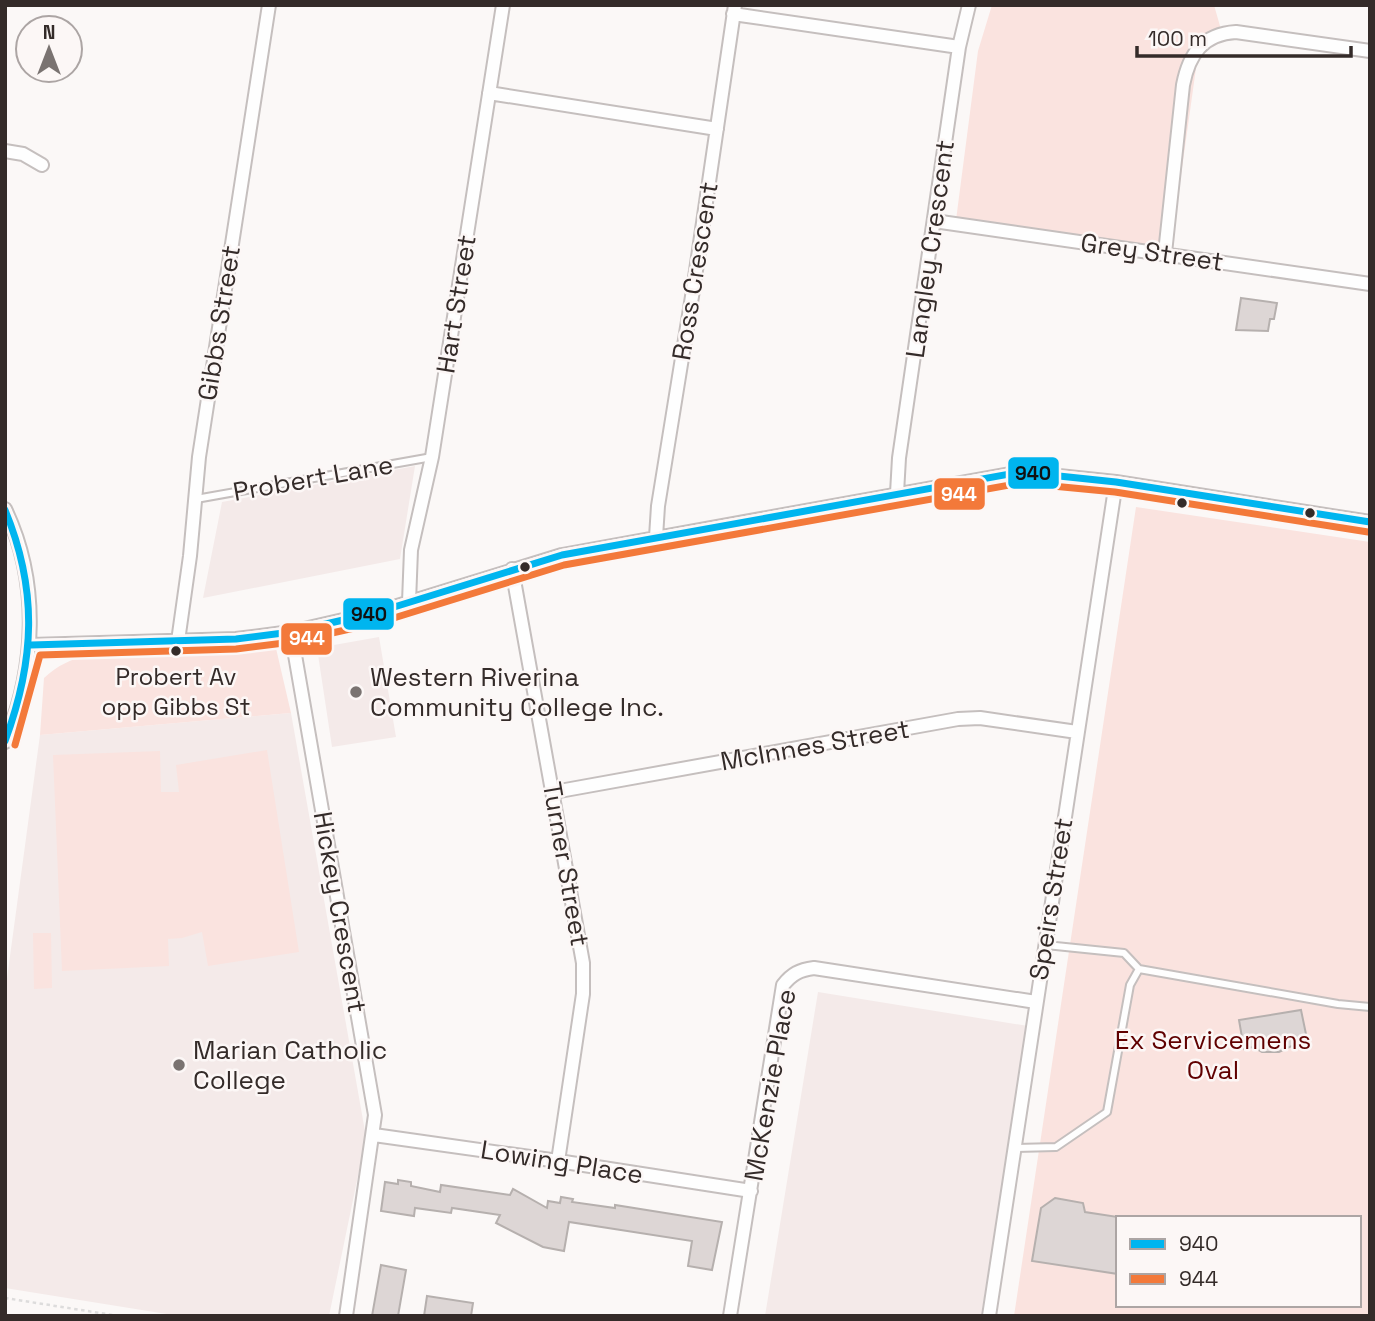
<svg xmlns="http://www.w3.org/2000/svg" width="1375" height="1321" viewBox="0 0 1375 1321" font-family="'Space Grotesk',sans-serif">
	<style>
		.built { fill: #f4eae9 }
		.green { fill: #fae3df; fill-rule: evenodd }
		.building { fill: #ddd6d5; stroke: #b6b0ae; stroke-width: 2 }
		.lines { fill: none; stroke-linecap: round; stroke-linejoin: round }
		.lane-casing { stroke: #c5bfbe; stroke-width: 10 }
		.street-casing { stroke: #c5bfbe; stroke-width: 16 }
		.path { stroke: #dddcdc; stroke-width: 2.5; stroke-dasharray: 3.5 3.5; stroke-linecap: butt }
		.lane { stroke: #fefefe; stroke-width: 6 }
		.street { stroke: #fefefe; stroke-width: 12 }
		.bus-1-casing { stroke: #fcf7f6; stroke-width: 12 }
		.bus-2-casing { stroke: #fcf7f6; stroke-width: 12 }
		.bus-1 { stroke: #00b5ef; stroke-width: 7 }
		.bus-2 { stroke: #f3793a; stroke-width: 7 }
		.bus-dot { fill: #342b29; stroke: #fcf7f6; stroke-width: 2.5 }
		.poi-dot { fill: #7a7371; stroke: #fcf7f6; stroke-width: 2.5 }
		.labels { text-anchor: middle; stroke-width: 5; stroke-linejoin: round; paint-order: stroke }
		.bus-label { font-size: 24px; fill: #342b29; stroke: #fcf7f6 }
		.street-label { font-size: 26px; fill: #342b29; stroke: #fcf7f6 }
		.poi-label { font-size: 26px; fill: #342b29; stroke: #fcf7f6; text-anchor: start }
		.park-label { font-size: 26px; fill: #600000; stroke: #fcf7f6 }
		.line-badge { stroke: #fcf7f6; stroke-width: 2.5 }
		.badge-label { font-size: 19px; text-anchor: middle; font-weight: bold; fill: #fff }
		.pale-badge-label { font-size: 19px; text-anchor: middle; font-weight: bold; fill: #111 }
	</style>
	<rect width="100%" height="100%" fill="#fbf8f7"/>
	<path class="built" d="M415,466L400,559L203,598L222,502Z
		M379,637L396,737L332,747L317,648Z
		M291,713L366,1137L329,1316H179L5,1288V993L40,735Z
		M818,992L1028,1026L981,1316H765Z"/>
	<path class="green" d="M992,5H1214L1222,33L1197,61L1170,254L956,220L978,51Z
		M1136,507L1370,542V1316H1014ZM1118,1218H1359V1305H1118Z
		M275,644L291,713L40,735L44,678C58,665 71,659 90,655L219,652Z
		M267,750L299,952L208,966L202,932L182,938L168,939L169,966L62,971L53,755L160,751L161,792H179L176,765Z
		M33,933H51L52,988L34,989Z"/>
	<path class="building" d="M1241,298L1277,303L1274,319H1270L1268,331L1236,330Z
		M1301,1010L1307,1039L1279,1052H1262L1253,1047L1244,1049L1239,1020Z
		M398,1180L411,1182V1186L440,1192L441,1185L510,1195L513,1189L547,1208L548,1201L560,1203L561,1197L573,1199L572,1202L615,1208V1205L722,1222L712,1270L688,1266L692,1241L569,1222L564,1251L543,1247L496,1223L500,1215L452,1208L451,1213L415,1208L414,1216L381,1211L385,1182L398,1184Z
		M1055,1198L1083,1203L1085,1212L1118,1217V1274L1032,1261L1041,1208Z
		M381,1265L406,1270L398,1316H372Z
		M427,1296L473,1303L471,1316H424Z"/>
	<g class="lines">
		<defs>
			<path id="lane" d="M196,499L432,457
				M1046,945L1124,953L1139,969L1338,1004L1370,1007
				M1014,1148L1056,1147L1107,1112L1130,985L1139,969"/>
			<path id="street" d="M733,14L959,47
				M489,93L717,129
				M5,151L23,154L42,165
				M934,221L1370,284
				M1165,253L1183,85C1189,54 1203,34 1236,32L1370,51
				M897,493L899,458L959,47L969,5
				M5,509C40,582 36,668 5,742
				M656,537L658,506L694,284L735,5
				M512,569L583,963V994L558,1161
				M409,602L411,550L432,457L503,5
				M291,632L375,1115L346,1316
				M178,641L190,556L199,457L269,5
				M31,645L236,639L291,632L378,612L562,555L1021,472L1116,482L1370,522
				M554,792L958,719L980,718L1077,732
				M374,1135L558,1161L751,1191
				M730,1316L783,985C792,974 799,970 814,968L1036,1002
				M989,1316L1116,482"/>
		</defs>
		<use href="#lane" class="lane-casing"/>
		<use href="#street" class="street-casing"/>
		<path class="path" d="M5,1298L119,1316"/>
		<use href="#lane" class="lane"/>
		<use href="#street" class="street"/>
		<defs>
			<path id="bus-1" d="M5,510C38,590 35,660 5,741
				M31,645L236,639L291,632L378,612L562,555L1021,472L1116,482L1370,522"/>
			<path id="bus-2" d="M15,745L40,655L236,649L292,642L381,622L564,565L1021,483L1115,492L1368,532"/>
		</defs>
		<use href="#bus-1" class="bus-1-casing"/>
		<use href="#bus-2" class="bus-2-casing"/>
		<use href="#bus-1" class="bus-1"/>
		<use href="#bus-2" class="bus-2"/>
	</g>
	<g class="bus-dot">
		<circle cx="1182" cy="503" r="6"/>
		<circle cx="1310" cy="513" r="6"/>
		<circle cx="525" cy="567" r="6"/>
		<circle cx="176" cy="651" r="6"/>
	</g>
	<g class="poi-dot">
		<circle cx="356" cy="692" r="7"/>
		<circle cx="179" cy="1065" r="7"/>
	</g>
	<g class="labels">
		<g class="bus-label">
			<text x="176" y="685">Probert Av<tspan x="176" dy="30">opp Gibbs St</tspan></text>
		</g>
		<g class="street-label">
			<text transform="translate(930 249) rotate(-82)" y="9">Langley Crescent</text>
			<text transform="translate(1152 252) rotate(8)" y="9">Grey Street</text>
			<text transform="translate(695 271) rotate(-81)" y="9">Ross Crescent</text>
			<text transform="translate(456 304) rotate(-81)" y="9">Hart Street</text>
			<text transform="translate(219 323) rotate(-81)" y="9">Gibbs Street</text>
			<text transform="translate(313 478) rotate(-10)" y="9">Probert Lane</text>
			<text transform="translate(815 745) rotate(-10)" y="9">McInnes Street</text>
			<text transform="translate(566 864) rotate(80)" y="9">Turner Street</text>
			<text transform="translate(1051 899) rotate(-81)" y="9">Speirs Street</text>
			<text transform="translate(340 912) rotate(80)" y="9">Hickey Crescent</text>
			<text transform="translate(770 1085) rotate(-80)" y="9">McKenzie Place</text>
			<text transform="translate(562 1162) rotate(9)" y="9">Lowing Place</text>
		</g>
		<g class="poi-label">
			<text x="370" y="686">Western Riverina<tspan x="370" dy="30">Community College Inc.</tspan></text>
			<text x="193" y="1059">Marian Catholic<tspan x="193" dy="30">College</tspan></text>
		</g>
		<g class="park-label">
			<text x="1213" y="1049">Ex Servicemens<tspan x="1213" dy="30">Oval</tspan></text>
		</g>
	</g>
	<g class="line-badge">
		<rect x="1007" y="456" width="53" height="34" rx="7" fill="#00b5ef"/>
		<rect x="933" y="477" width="53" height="34" rx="7" fill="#f3793a"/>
		<rect x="342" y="597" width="53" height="34" rx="7" fill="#00b5ef"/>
		<rect x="280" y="622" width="53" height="34" rx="7" fill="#f3793a"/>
	</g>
	<g class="badge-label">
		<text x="959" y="501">944</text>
		<text x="307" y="645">944</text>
	</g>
	<g class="pale-badge-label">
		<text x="1033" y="480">940</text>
		<text x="369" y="621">940</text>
	</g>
	<rect width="1375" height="1321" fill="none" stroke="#342b29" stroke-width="14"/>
	<rect x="1116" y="1216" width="245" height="91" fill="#fcf7f6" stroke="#aca5a4" stroke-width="2"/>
	<rect x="1130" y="1239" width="35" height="10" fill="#00b5ef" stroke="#aca5a4" stroke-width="2"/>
	<text x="1179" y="1251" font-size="21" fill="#342b29">940</text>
	<rect x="1130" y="1274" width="35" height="10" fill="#f3793a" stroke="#aca5a4" stroke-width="2"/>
	<text x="1179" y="1286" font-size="21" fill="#342b29">944</text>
	<g transform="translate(49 49)"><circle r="33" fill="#fcf7f6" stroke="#aca5a4" stroke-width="2"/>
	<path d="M0-5L12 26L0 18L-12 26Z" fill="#7a7371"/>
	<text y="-10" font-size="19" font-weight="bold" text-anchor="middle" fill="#342b29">N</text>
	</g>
	<path d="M1137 46v10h214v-10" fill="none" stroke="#342b29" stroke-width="3.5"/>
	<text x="1148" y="46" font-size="21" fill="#342b29" stroke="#fcf7f6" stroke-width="5" paint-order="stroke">100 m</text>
</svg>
